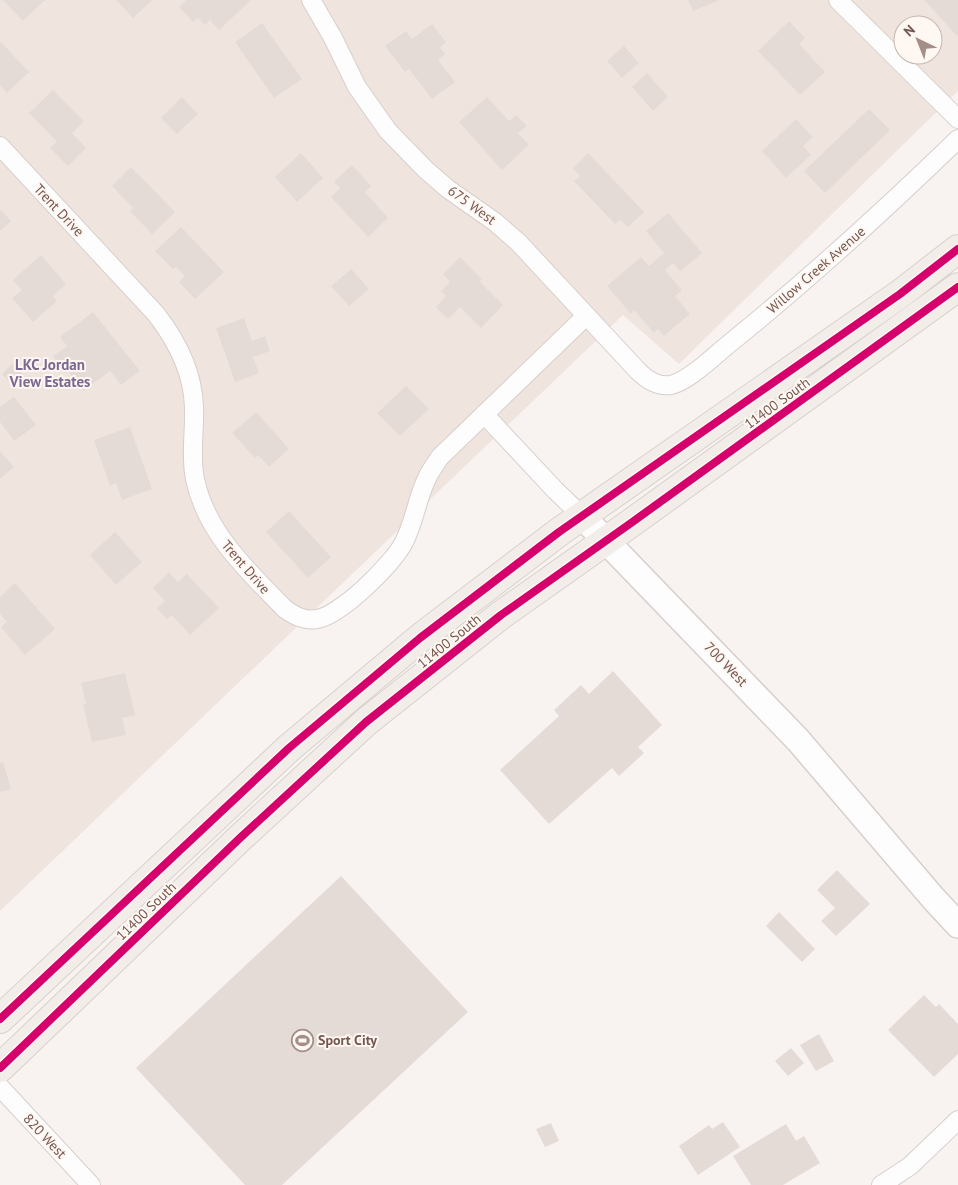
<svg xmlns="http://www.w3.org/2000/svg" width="958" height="1185" viewBox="0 0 958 1185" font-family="'PT Sans',sans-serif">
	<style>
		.residential { fill: #f0e5de; fill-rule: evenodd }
		.building { fill: #e4dbd7 }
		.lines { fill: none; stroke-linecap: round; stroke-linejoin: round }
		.street-casing { stroke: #d6cfcc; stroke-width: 20 }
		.secondary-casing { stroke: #d8cfcb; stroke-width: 28 }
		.primary-casing { stroke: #d9d0cc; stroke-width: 30 }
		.street { stroke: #fefdfd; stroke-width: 18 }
		.secondary { stroke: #fefdfd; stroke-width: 25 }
		.primary { stroke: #f2ede8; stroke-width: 28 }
		.cycleway-casing { stroke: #fef7f2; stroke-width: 11 }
		.cycleway { stroke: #d6006c; stroke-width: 8 }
		.labels { text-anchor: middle; stroke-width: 4; stroke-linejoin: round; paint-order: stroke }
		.street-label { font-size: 14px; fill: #755750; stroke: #fef7f2 }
		.poi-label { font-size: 14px; font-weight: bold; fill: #755750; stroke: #fef7f2; text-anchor: start }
		.neighbourhood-label { font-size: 15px; font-weight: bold; fill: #7c6890; stroke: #fef7f2 }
	</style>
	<rect width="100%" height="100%" fill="#f8f3f0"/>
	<path class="residential" d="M0,0H958V91L679,364L623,315L0,911ZM903,25H933V55H903Z"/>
	<path class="building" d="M3,0H45L23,21Z
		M116,0H152L133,18Z
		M186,0H251L219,30L210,20L205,25L198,18L193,22L179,7Z
		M688,0H720L693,11Z
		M924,0H958V35L957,36Z
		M789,21L805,38L799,44L825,72L800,95L758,51Z
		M262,23L302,79L274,98L235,42Z
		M432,24L446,42L440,47L445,54L438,60L455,82L432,99L409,69L405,72L385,46L406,31L412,39Z
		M0,41L29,72L7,93L0,85Z
		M624,46L639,63L622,78L607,61Z
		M647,73L668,97L653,111L632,87Z
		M53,90L84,121L72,133L86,148L68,166L50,148L57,142L29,113Z
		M182,97L198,114L177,134L161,118Z
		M487,97L509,121L516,115L527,126L518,133L529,145L502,170L459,122Z
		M869,109L890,130L825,193L804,171Z
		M796,119L813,137L803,146L811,155L786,178L762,151Z
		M301,153L323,178L297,202L275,177Z
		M588,153L644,212L628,227L620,220L615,224L574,181L580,176L573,168Z
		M352,165L371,186L365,192L388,218L368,237L331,197L340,188L334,182Z
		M131,167L175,212L152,234L130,211L133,208L112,186Z
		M0,209L11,221L0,231Z
		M668,213L702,253L680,271L673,263L665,270L682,290L675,296L690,314L664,336L658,329L654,333L634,310L631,314L607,286L641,257L649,266L664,253L646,231Z
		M181,227L224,272L195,299L179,282L185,276L176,267L173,269L155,251Z
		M41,255L66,284L53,296L57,301L33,322L12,298L22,290L13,280Z
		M460,257L482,279L479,281L503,305L481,328L460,307L448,319L436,307L446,296L441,291L450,282L443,274Z
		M351,269L369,289L349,306L331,286Z
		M93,312L140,371L121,385L110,371L83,391L68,371L66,373L53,356L67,346L60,337Z
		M244,318L252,341L265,336L270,351L253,357L259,373L235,382L216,328Z
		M12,364L24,375L13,385L2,374Z
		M406,386L429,409L400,436L377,413Z
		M14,397L36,425L14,441L0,422V407Z
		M256,412L289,449L269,467L258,455L255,458L232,433Z
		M130,427L152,489L122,500L116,483L110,486L94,440Z
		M0,451L14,467L0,479Z
		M289,511L331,557L308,578L266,532Z
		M115,532L142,562L116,585L90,555Z
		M169,572L178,582L187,574L219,608L190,635L172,615L167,619L157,608L165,601L153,588Z
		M15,583L55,629L25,655L1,627L7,622L0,614V597Z
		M613,671L662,725L638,747L644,753L619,776L612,768L549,824L500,770L559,716L554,710L581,685L589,694Z
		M125,673L135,715L122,718L126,735L92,742L83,704H86L81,683Z
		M3,762L11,789L0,792V763Z
		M837,870L870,904L836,936L821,921L835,908L817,890Z
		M341,876L468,1012L282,1185H245L136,1068Z
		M779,912L815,949L802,962L766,926Z
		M924,995L936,1007L939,1004L958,1024V1054L934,1077L888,1030Z
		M819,1034L834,1061L816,1071L800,1045Z
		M791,1048L804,1063L788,1076L775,1061Z
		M723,1122L740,1147L698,1175L679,1146L709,1125L712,1129Z
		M551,1123L559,1141L545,1147L536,1129Z
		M786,1124L796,1141L804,1136L820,1163L783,1185H751L733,1156Z"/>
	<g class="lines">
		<defs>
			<path id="street" d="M311,0L333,38L357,87L388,131L426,170L448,189L495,222L518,242L638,371C647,380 658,387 671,385C689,381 715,355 730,343C809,279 885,210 958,139
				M838,0L958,119
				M0,146L156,314C177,341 193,372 194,407C195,432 190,455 195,479C206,533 248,571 285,609C295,616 304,621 317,619C340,616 394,563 404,542C415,521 417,497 428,476C431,470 436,463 440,457L586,316
				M484,414L555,490L582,516
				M0,1087L91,1185
				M881,1185L910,1166L958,1120"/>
			<path id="secondary" d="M582,516L798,740L933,898L958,925"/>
			<path id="primary" d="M0,1019L289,748L420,638L559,532L900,294L958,249
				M0,1068L240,838L366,722L501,615L631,523L958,287"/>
		</defs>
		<use href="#street" class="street-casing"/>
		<use href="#secondary" class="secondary-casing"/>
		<use href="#primary" class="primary-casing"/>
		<use href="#street" class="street"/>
		<use href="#secondary" class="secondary"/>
		<use href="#primary" class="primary"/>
		<defs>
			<path id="cycleway" d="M0,1019L289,748L420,638L559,532L900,294L958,249
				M0,1068L240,838L366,722L501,615L631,523L958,287"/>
		</defs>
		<use href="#cycleway" class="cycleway-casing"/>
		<use href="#cycleway" class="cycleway"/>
	</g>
	<defs>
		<symbol id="stadium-ring" viewBox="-11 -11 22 22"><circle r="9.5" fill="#fef7f2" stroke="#a38e88" stroke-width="1.5"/><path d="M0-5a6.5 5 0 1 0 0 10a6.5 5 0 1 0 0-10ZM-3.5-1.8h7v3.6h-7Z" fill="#a38e88"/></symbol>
	</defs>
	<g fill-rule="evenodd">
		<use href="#stadium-ring" x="290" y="1028" width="25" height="25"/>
	</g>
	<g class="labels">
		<g class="street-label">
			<text transform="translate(472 205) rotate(36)" y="5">675 West</text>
			<text transform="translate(59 210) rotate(47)" y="5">Trent Drive</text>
			<text transform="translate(816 270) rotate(-41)" y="5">Willow Creek Avenue</text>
			<text transform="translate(777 403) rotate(-36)" y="5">11400 South</text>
			<text transform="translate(246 567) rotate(49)" y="5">Trent Drive</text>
			<text transform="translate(449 641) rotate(-39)" y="5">11400 South</text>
			<text transform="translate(726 664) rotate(46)" y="5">700 West</text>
			<text transform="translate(146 911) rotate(-44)" y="5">11400 South</text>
			<text transform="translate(45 1136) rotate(47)" y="5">820 West</text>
		</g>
		<g class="poi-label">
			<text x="318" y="1045">Sport City</text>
		</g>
		<g class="neighbourhood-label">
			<text x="50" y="370">LKC Jordan<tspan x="50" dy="17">View Estates</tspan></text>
		</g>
	</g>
	<g transform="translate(918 40) rotate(317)"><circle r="24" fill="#fef7f2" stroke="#c7b7b1"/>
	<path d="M0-4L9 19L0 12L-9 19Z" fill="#a38e88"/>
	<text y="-8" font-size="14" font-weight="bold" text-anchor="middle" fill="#755750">N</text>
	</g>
</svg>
